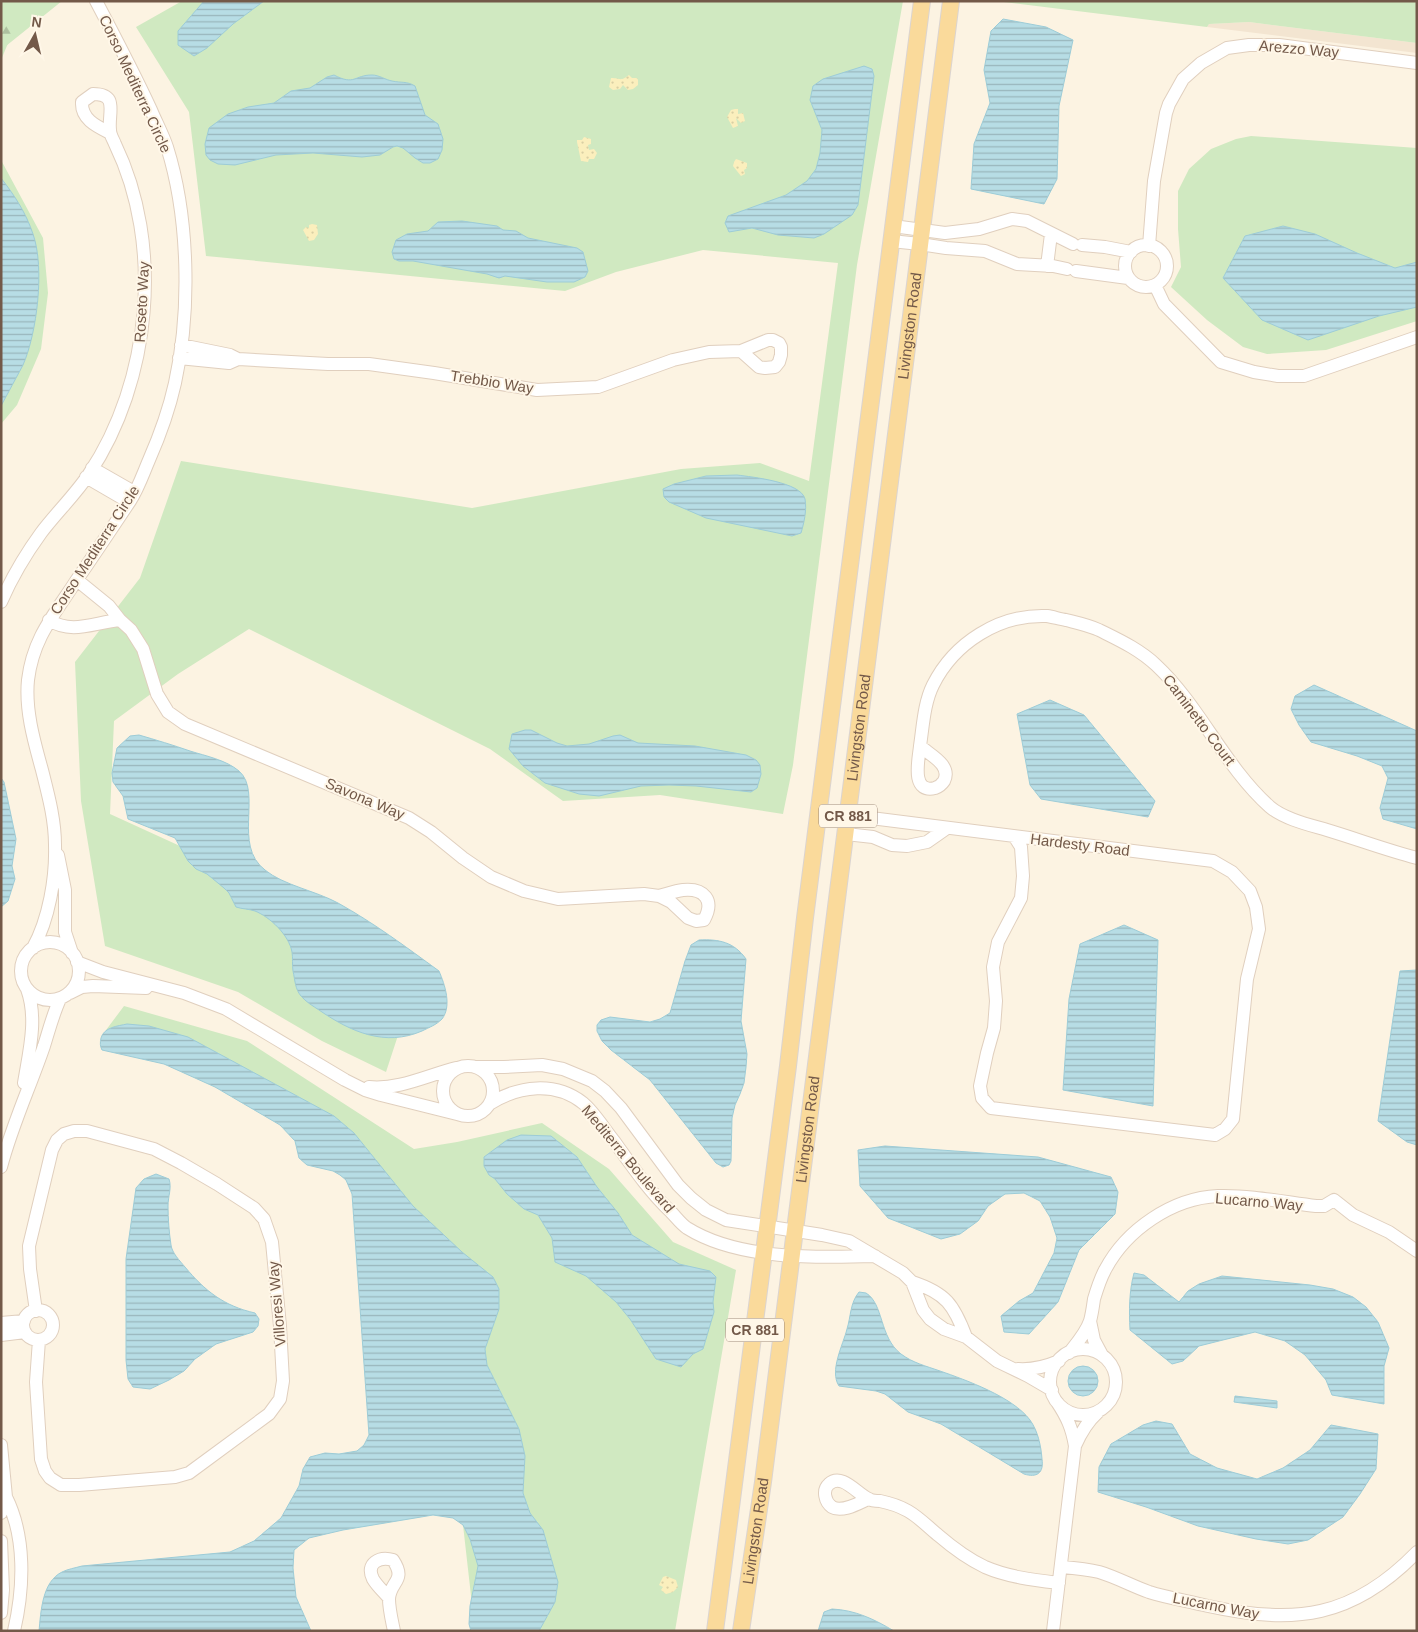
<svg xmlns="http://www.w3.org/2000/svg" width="1418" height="1632" viewBox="0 0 1418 1632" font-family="Helvetica,sans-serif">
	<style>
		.residential { fill: #f3e5d1 }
		.grass { fill: #d0e9c1 }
		.forest { fill: url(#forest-firs) }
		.sand { fill: url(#sand-dots) }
		.water { fill: url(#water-rules); stroke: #9dccd7 }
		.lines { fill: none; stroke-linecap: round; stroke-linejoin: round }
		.minor-casing { stroke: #e0cfbe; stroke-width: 14 }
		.major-casing { stroke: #dbd4d0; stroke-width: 18 }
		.minor { stroke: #fff; stroke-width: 12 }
		.major { stroke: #fada9b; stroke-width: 16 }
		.labels { text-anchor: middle; stroke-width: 4; stroke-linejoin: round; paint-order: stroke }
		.shield { fill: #fff7e8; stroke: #9d8879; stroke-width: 1 }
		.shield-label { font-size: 14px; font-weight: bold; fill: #735949 }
		.street-label { font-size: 15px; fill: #735949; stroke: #fff7e8 }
	</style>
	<defs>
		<pattern id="forest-firs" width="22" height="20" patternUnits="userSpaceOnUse" patternTransform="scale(1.25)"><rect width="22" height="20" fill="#d0e9c1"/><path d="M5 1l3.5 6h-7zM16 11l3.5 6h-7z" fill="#adc09f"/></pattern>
		<pattern id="sand-dots" width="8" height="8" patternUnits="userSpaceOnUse" patternTransform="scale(1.25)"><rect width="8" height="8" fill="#fbefbd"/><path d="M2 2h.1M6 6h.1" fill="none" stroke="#dacfa4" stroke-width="1.8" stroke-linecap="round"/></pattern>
		<pattern id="water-rules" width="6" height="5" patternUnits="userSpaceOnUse" patternTransform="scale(1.25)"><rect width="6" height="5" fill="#b7dde5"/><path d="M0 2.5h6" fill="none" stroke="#99b6bc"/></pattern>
	</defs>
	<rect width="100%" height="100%" fill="#fcf3e2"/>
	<path class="residential" d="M1249,22L1417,43V53L1207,27L1209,24Z"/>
	<path class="grass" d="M1,1H62L1,50Z
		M182,1H903L857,265L793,765L783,814L660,795L563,801L490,749L249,629L178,674L114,721L110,814L180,846L405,1014L386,1072L322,1041L238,992L105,946L81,801L75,662L140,578L181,461L472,508L681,469L760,463L809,481L838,263L703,250L616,272L565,291L206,256L189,112L136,27Z
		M996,1H1334C1361,4 1389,1 1417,1V43L1249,22L1209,24L1207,27Z
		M1251,136L1417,148V321L1326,350L1267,354L1243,347L1207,320L1171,287L1181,267L1178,229V191L1189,169L1211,149L1236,139Z
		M1,160L43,238L48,293L41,349L17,405L1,424Z
		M124,1006L247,1041L414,1149L457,1142L542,1123L609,1169L673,1242L736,1270L675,1631H475L463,1525L396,1274L336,1150L106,1030Z"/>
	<path class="forest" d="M1,18H10L14,29L1,60Z"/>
	<path class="sand" d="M629,75L632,78H637L638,80V85L633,89L628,90L623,85L620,89L613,90L609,87L611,78C621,78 620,82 629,75Z
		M735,109H738V114L743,113L745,121L741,123L736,118L738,126L733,128L727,117L731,110Z
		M584,137L591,139V144L588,145L589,150L594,149L597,153L594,159H589L588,162L581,161L577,142V140H582Z
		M736,159L747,163V168L744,170L745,174L741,176L733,166L734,162Z
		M312,224L317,225L318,234L314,240L309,241L303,230L306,227L309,228V225Z
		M666,1576L676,1580L678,1587L673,1592L666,1594L661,1590L663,1587L659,1585L663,1577Z"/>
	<path class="water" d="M204,1H264L233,24L207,48L194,56L178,45V31Z
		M1003,19L1046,27L1073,40L1059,106L1057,179L1044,204L971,189L974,144L990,103L984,70L991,31Z
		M864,66L872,69L874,76L858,205L852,215L824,234L814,238L778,235L752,228L729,232L725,223L728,216L786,195L807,181L816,169L820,153L822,130L810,100L813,86L823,79Z
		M334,75C355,86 354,75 372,75C379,75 386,80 392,81C401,83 407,81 415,86L425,115L438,124L443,139L442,150L438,159L430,163H423L415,158L403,148L397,146L393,147L380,155L362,157L313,153L276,155L235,165L218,164L210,160L206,155L205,144L209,128L228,114L248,107L274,103L291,91L310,88L327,77Z
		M1,178C15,196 26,213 33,234C45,268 37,333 23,365C16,379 8,392 1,406Z
		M462,221L497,226L503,230L516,231L528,238L577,248L583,252L588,271L585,277L574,282H547L505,276L499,278L487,274L413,261H399L394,259L392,252L396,240L407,234L428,231L438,222Z
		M1283,226L1315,234L1357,253L1395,268L1417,262V307L1379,316L1308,340L1262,320L1223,278L1245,236Z
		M737,475C752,477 801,482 805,499C807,510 804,523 801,533L792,536L706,518L669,502L664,497L663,489L674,484L706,476Z
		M1314,685L1417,731V829L1383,819L1380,808L1388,778L1382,766L1357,756L1311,742L1299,725L1291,709L1295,696Z
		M1050,700L1084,715L1155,801L1148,817L1041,799L1030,785L1017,714Z
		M525,730H531L557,743L567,746L589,744L613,736L620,735L638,743L695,746L746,755L756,760L760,765L761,774L757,788L751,792L696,786L669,785L641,786L599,796L579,794L545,783L523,766L509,749L512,734Z
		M139,735C156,740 173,745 190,751C206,756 226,760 239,771C263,792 232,845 265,870C283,885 316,891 338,903C374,923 406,947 439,971C445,985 452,1006 442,1019C436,1025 430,1027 422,1031C385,1047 351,1032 319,1010C313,1006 306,1002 301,996C295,989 295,980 293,971C292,965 293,958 292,952C289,935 270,917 255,911C249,909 242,909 236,907L229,893L224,888L207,874L196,869L188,861L175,838L128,819L123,796L113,782L112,773L117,748L130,736Z
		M1,778L4,782L16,839L12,866L15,879L8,901L1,907Z
		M1124,925L1158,940L1153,1106L1063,1090L1069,999L1080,944Z
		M699,940C719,939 734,942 746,959L741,1021L747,1054L746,1067L744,1083L740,1094L735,1105L732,1118L731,1161L729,1165L723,1167L716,1163L650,1080L611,1050L602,1041L597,1031V1025L601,1020L610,1017L650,1022L660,1019L670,1013L685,961L691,945Z
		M1417,970V1145L1407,1142L1378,1121L1400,971Z
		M127,1024L149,1026L188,1037L334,1116L354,1133L413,1206L462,1252L493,1277L499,1289V1309L485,1349L487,1365L519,1429L525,1456L523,1493L530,1513L543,1530L558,1582L555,1602L539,1631H471L469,1624L470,1606L478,1566L470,1539L463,1525L453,1518L433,1515L343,1530L309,1538L294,1550L293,1568L296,1597L311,1631H39C41,1611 42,1582 62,1572C68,1569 75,1568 82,1566L230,1552L254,1541L281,1518L299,1486L303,1469L310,1457L325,1453L339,1454L357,1451L364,1445L369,1435L352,1194L346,1180L340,1175L333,1171L307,1165L299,1158L295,1141L280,1125L215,1087L164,1064L102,1050C100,1046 100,1043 101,1038C104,1027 118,1026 127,1024Z
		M521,1135L551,1136L577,1157L597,1187L618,1213L632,1235L679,1264L710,1271L716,1277L713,1302L714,1312L703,1349L693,1354L681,1367L656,1359L630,1319L616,1302L586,1276L555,1262L552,1238L538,1215L524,1209L507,1194L495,1179L489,1175L484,1166V1157L507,1140Z
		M885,1146L1038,1157L1111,1177L1118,1192L1115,1214L1079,1250L1058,1302L1029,1334L1004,1332L1001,1316L1019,1301L1033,1293L1054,1253L1057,1238L1050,1217L1040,1201L1024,1193L1005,1194L988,1206L978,1221L960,1234L941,1239L888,1218L860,1186L858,1150Z
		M156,1174L169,1179C172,1188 168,1196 168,1206C168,1218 169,1232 171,1245C172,1253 180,1261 185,1267C205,1291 224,1306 255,1313L259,1319L258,1326L253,1332L216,1344L195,1359L184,1371L169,1380L150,1389L133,1387L128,1379L126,1360V1259L136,1188L144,1179Z
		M1134,1273L1144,1275L1179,1302L1188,1291L1199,1284L1222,1276L1310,1285L1333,1289L1353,1297L1366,1307L1378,1322L1389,1348L1384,1366V1404L1332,1395L1326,1380L1305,1355L1285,1341L1255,1332L1199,1346L1183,1361L1172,1364L1130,1330C1129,1310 1129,1292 1134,1273Z
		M859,1292L866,1293C884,1304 879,1337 901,1354C913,1363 926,1366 940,1371C966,1380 1013,1397 1030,1420C1038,1431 1041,1446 1042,1459C1044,1473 1037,1478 1024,1474L941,1424L908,1412L885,1394L876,1391L839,1386C829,1371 843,1345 847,1329C851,1316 850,1303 859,1292Z
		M1068 1381a15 15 0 1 1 30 0a15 15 0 1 1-30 0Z
		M1235,1396L1277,1401V1408L1234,1402Z
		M1156,1421L1172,1424L1190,1454L1217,1468L1257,1479L1283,1468L1310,1450L1331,1425L1378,1434L1376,1469L1360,1494L1343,1517L1308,1540L1288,1544L1256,1539L1198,1526L1146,1507L1098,1492L1099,1467L1111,1444L1143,1425Z
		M832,1609C855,1610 874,1619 894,1631H818L824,1612Z"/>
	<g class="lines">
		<defs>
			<path id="minor" d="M893,226L945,233L979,229L1012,219L1027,221L1073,244
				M891,241L920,244L946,248L985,251L1017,264L1053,266L1067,269
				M1082,245L1105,247L1131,252
				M1125 266a21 21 0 1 1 42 0a21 21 0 1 1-42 0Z
				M1149,246L1154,181L1166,113L1169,104L1183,79L1201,63L1227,48L1249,45H1279L1417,63
				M1047,266L1051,234
				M1076,271L1128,278
				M1155,285L1164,304L1221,362L1254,372L1278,376H1304L1417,337
				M181,345L230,355L238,359L328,364H369L434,373L537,390L598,387L673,360L709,352L741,351L768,340H773L779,343L781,347V355L779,362L775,367L765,368L759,367L741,351
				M179,358L229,363L238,359
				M92,468L134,492
				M86,477L129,502
				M77,580L109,606L120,620L131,630L143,649L157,694L168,712L185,724L409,818L431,832L463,858L491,877L524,891L558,899L644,894L659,896L671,902L688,918L696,921L704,920C715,900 704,888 683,890C675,891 667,894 659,896
				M1,602C12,577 25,555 41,533C56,513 75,495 89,474C151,381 164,245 115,144C113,139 110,135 110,130C108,112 119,94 93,94L82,102C81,119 96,126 110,133
				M49,620C72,635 95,622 120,620
				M920,746C930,755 952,765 944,781C942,784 938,787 935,788C910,794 919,758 920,746C923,726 924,703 933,685C954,643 999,614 1047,616C1053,617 1060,619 1066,620C1078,623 1088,625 1099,630C1119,640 1139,649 1156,665C1200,706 1224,766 1270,807C1284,819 1310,825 1327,830C1357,839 1386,850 1417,858
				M849,816L863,817L1213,861L1232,872L1250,891L1256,907L1259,929L1247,979L1233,1119L1225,1129L1215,1135L991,1108L982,1098L980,1086L987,1053L994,1028L996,1001L993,967L998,942L1021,898L1023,876L1021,847L1014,836
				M846,834L873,837L892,845L907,846L927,842L947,828
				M58,855L65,890V932L72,953
				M21 971a29 29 0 1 1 58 0a29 29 0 1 1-58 0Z
				M33,948C49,919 56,878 55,845C55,819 48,794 42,770C34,741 25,710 28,680C33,638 54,615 76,581C94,555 112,528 130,501C138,489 143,474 149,460C160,435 169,410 175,383C191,311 189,217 167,147C163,135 156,122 151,110C134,73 115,37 96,1
				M77,962L103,972L184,993L226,1009L345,1080L365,1090L381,1095L457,1114
				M70,993L82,987L93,986L146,988
				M443 1091a25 25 0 1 1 50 0a25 25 0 1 1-50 0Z
				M476,1067H504L542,1065L563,1069L592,1081L605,1091L621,1108L678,1185L691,1198L706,1210L726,1220L822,1235L849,1241L903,1273L912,1282L923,1310L930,1319L944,1329L966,1337L997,1361L1028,1376L1052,1390
				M24,1083C29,1052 38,1019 27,989
				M369,1087C399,1090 428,1075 456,1068
				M491,1103C519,1086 555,1081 583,1103C594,1112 605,1130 614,1141C632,1166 649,1191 671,1212C676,1217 681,1224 687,1228C738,1260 817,1258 875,1256
				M1,1167C12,1125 30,1087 44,1046C49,1030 53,1014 60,999
				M912,1282C946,1293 954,1305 966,1337
				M23 1325a15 15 0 1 1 30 0a15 15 0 1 1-30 0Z
				M36,1311L30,1269L29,1246L52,1150L57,1140L64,1134L74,1131H87L154,1149L181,1163L217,1184L254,1208L264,1219L272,1242L280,1326L283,1381L280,1399L269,1414L189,1473L175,1477L79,1485H61L50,1478L45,1471L41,1459L36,1382L39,1340
				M1090,1321L1094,1340L1102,1355
				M1,1323L24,1321
				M1,1335L25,1332
				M1050 1382a33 33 0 1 1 66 0a33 33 0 1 1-66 0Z
				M1069,1353C1077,1343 1086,1333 1090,1321C1092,1314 1093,1306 1094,1299C1097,1289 1100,1279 1105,1270C1126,1230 1172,1198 1218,1196C1250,1195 1284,1202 1316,1206H1324L1334,1200L1353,1215L1389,1232L1417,1251
				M1018,1369C1033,1370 1045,1367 1059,1361
				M1,1445L6,1497
				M1075,1446C1081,1432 1087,1422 1098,1412
				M868,1499C859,1503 842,1513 832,1507C825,1502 822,1490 829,1484C842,1472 858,1495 869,1499C872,1501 876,1501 880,1501C890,1503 899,1506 908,1511C920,1518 928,1527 938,1535C952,1547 968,1559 985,1567C1008,1577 1034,1580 1059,1583
				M1,1513L6,1497C26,1537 24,1588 14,1631
				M1,1541L3,1590L1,1613
				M1061,1567C1074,1568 1087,1569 1099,1572C1116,1577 1132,1586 1149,1592C1168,1598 1188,1601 1208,1606C1295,1625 1353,1618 1417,1552
				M389,1598C384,1592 377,1586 373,1579C365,1563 380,1556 393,1560C407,1581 390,1581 389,1599C389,1609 392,1621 394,1631
				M1053,1631L1075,1446C1072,1428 1067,1417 1057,1402"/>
			<g id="major">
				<path d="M715,1631L788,1066L805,918L922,1"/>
				<path id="s1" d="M741,1631L763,1482L951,1"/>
			</g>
		</defs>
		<use href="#minor" class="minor-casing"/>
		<use href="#major" class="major-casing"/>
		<use href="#minor" class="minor"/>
		<use href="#major" class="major"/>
	</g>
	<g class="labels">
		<g class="shield">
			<rect x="819" y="804.5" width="58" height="23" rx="4"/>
			<rect x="726" y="1318.5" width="58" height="23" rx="4"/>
		</g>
		<g class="shield-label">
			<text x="848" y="821">CR 881</text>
			<text x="755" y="1335">CR 881</text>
		</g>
		<g class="street-label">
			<text transform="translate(1299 49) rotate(5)" y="5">Arezzo Way</text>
			<text transform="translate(135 84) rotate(65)" y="5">Corso Mediterra Circle</text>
			<text transform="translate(142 302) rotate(-87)" y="5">Roseto Way</text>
			<text dy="5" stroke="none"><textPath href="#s1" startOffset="1316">Livingston Road</textPath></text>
			<text transform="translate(492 382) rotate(9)" y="5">Trebbio Way</text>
			<text transform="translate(95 550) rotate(-57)" y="5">Corso Mediterra Circle</text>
			<text transform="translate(1199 720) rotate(53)" y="5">Caminetto Court</text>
			<text dy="5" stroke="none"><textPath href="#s1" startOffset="911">Livingston Road</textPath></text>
			<text transform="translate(365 799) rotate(23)" y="5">Savona Way</text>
			<text transform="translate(1080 845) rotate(7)" y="5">Hardesty Road</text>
			<text dy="5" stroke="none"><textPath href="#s1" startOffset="506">Livingston Road</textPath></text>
			<text transform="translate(628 1159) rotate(50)" y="5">Mediterra Boulevard</text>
			<text transform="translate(1259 1202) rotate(5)" y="5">Lucarno Way</text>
			<text transform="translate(277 1304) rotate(-95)" y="5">Villoresi Way</text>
			<text dy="5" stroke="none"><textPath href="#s1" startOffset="101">Livingston Road</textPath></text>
			<text transform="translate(1216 1606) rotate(11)" y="5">Lucarno Way</text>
		</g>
	</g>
	<rect width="1418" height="1632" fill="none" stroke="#735949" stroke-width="5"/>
	<g transform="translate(35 35) rotate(8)" stroke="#fff7e8" stroke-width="4" paint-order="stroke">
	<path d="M0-4L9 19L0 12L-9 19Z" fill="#735949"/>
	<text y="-8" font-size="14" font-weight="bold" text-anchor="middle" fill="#735949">N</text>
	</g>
</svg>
